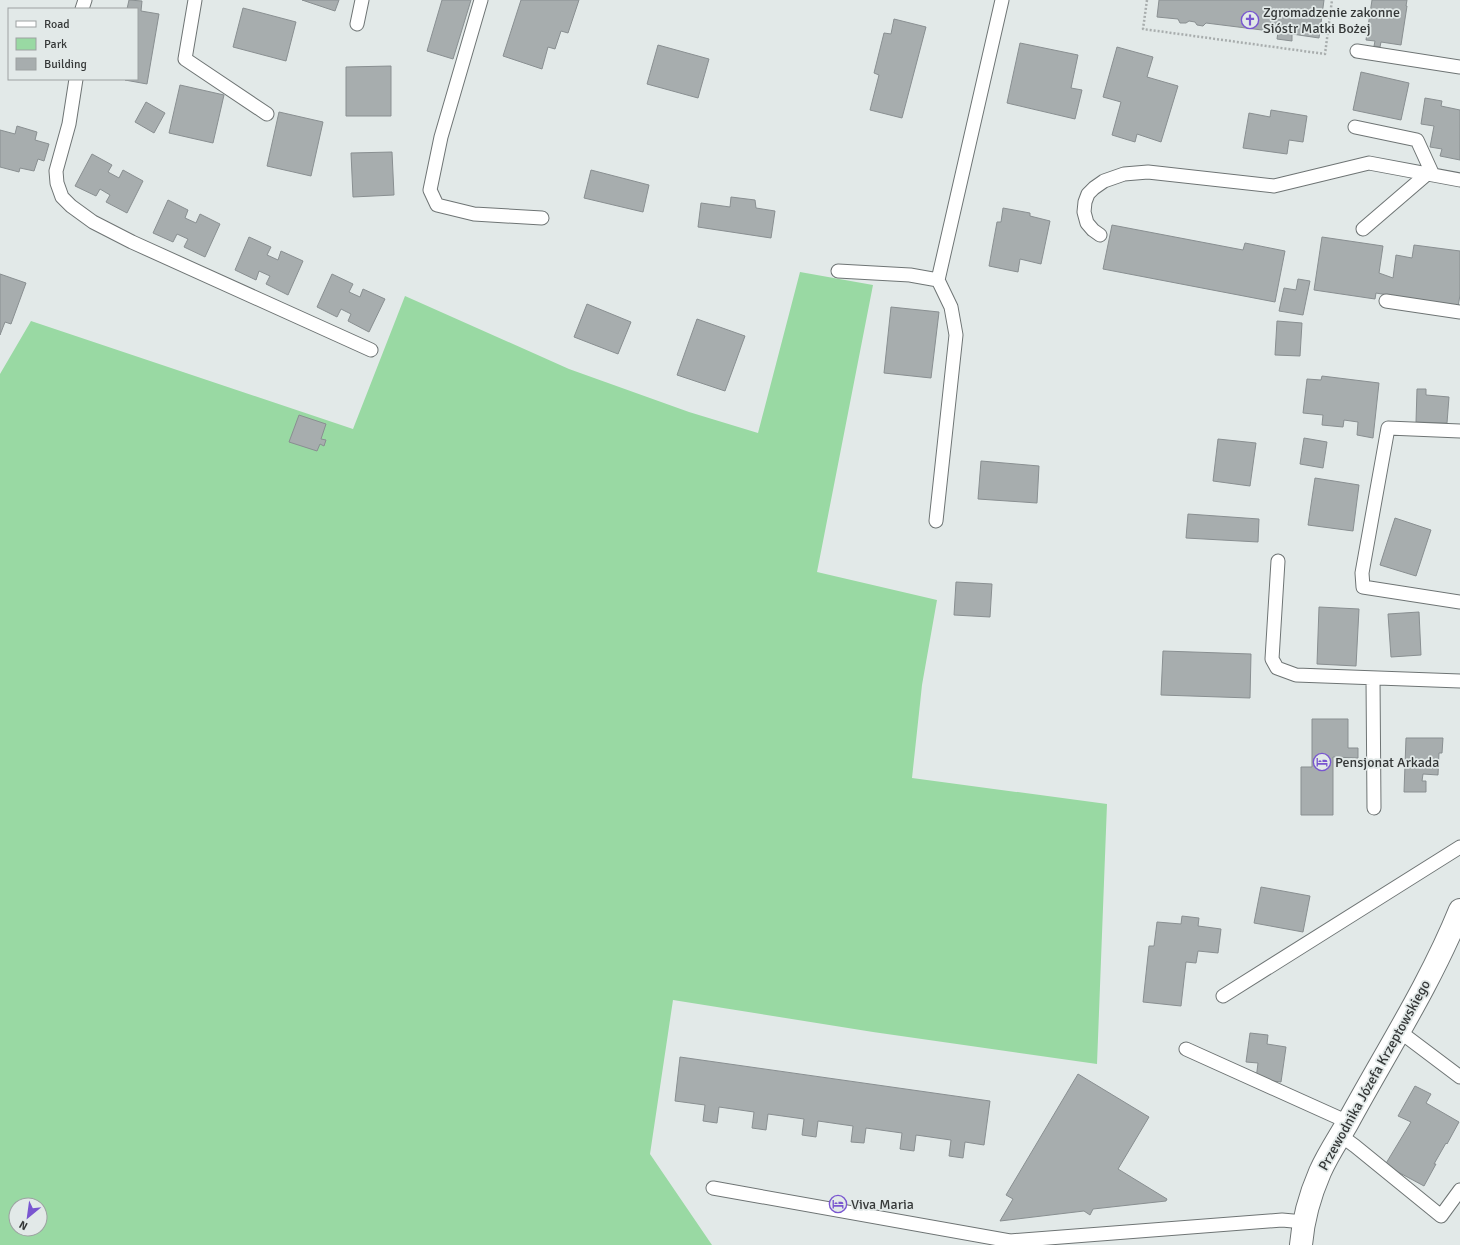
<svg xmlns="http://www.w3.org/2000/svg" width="1460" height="1245" viewBox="0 0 1460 1245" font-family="Signika,sans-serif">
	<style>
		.green { fill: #99d9a3; fill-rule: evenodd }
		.building { fill: #a7adae; stroke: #898f91 }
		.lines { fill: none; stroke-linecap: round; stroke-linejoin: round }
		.lane-casing { stroke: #6e7474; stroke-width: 15 }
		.street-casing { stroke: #6e7474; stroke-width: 24 }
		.path { stroke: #a8adad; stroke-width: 2.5; stroke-dasharray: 2 2; stroke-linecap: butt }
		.lane { stroke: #fff; stroke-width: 13 }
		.street { stroke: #fff; stroke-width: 22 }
		.labels { text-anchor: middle; stroke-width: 3.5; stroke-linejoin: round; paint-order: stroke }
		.poi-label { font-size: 14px; fill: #353838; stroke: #e2e9e8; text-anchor: start }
		.street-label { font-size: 14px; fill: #353838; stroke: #e2e9e8 }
	</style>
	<rect width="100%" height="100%" fill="#e2e9e8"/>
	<path class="green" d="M800,272L873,285L817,572L937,600L922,685L912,778L1107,804L1097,1064L873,1032L673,1000L650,1154L712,1245H0V374L31,321L353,429L405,296L569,369L689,412L758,433ZM16,1205H40V1229H16Z"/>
	<path class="building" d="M129,0L142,1L141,11L159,14L147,84L125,80L137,79V9H127Z
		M302,0H339L335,11Z
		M442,0H471L453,59L427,51Z
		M521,0H579L568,33L561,31L555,49L548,47L542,69L503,56Z
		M1159,0H1324L1319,38L1292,34V41L1277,39L1278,32L1206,23L1203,26L1197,25L1195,22L1189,21L1186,23H1180L1178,19L1157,17Z
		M1372,0H1407L1406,6H1407L1401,45L1381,42L1380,47L1374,46L1375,41L1366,40Z
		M243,8L296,22L286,61L233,47Z
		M894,19L926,27L902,118L870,110L879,75L874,73L884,33L891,34Z
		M1020,43L1078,55L1071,88L1082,90L1075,119L1007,103Z
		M658,45L709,59L698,98L647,84Z
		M1117,47L1153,57L1147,77L1178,86L1161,142L1137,134L1135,142L1112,135L1121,102L1103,97Z
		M391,66V116H346V67Z
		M1361,72L1409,83L1401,120L1353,110Z
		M180,85L224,95L213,143L169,133Z
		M1425,98L1442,101L1441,106L1460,110V160L1440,156L1442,149L1430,147L1434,126L1421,124Z
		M146,102L165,113L154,133L135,122Z
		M1271,110L1307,116L1303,142L1289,140L1287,154L1243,148L1249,113L1270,117Z
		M279,112L323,122L311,176L267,166Z
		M17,126L37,132L35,140L49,144L44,161L38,159L34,171L20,168L19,172L0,167V130L15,134Z
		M392,152L394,195L353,197L351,153Z
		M92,154L112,165L108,172L119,178L123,170L143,181L127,213L106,202L110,195L100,189L96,196L75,186Z
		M591,170L649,185L643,212L584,198Z
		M731,197L755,200L756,208L775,211L771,238L698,227L701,203L730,207Z
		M168,200L188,210L185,218L196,223L200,214L220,224L205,257L184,247L188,239L177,234L173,242L153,233Z
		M1003,208L1030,213V216L1050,221L1041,264L1020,259L1018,272L989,266L997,222H1001Z
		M1112,225L1243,250L1245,243L1285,251L1275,302L1103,269Z
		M249,237L271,247L267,255L278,260L281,251L303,261L288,295L266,284L270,276L259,271L256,280L235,270Z
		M1322,237L1383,246L1379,273L1393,278L1396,255L1412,258L1414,245L1460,251V295L1458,307L1376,293L1375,299L1314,290Z
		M0,274L26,283L11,324L5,322L0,335Z
		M332,274L353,284L349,292L360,297L363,289L385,299L369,332L348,321L351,314L341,309L337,317L317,307Z
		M1298,279L1310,281L1303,315L1279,311L1284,288L1296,290Z
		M587,304L631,322L618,354L574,337Z
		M891,307L939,312L931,378L884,373Z
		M697,319L745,336L725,391L677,375Z
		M1277,321L1302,323L1300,356L1275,355Z
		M1322,376L1379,383L1373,438L1357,435L1358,422L1344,420L1343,427L1322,425L1323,415L1303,413L1307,379L1321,380Z
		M1417,389H1426V395L1449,397L1447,423L1416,422Z
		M299,415L326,424L321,439L326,440L324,446L320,444L317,451L289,442Z
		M1304,438L1327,442L1323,468L1300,464Z
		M1218,439L1256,443L1250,486L1213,481Z
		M981,461L1039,466L1037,503L978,499Z
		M1315,478L1359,485L1353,531L1308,525Z
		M1188,514L1259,519L1258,542L1186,538Z
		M1395,518L1431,530L1416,576L1380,565Z
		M956,582L992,584L990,617L954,615Z
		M1319,607L1359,609L1356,666L1317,664Z
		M1419,612L1421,655L1391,657L1388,614Z
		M1163,651L1251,654L1250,698L1161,695Z
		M1312,719H1348V748H1358V758L1333,757V815H1301V767H1312Z
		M1406,738H1443L1442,753H1439L1438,775L1423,774L1422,781H1426V792H1404Z
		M1261,887L1310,896L1303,932L1254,923Z
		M1182,916L1199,918L1198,926L1221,929L1218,953L1198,951L1196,963L1186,962L1181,1006L1143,1002L1149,946H1154L1157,922L1181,924Z
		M1250,1033L1268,1035L1267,1044L1286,1047L1281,1082L1256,1079L1258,1063L1246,1062Z
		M680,1057L990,1101L984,1145L965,1142L963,1158L949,1156L951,1140L916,1135L914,1151L900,1149L902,1133L866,1128L864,1143L851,1142L853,1126L818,1121L816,1137L802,1135L804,1119L768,1114L766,1130L752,1128L754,1112L719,1107L717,1123L703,1121L705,1105L675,1101Z
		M1078,1074L1149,1117L1118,1169L1167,1199L1166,1201L1093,1209L1090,1215L1084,1211L1000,1221L1013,1199L1006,1195Z
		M1415,1086L1431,1094L1426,1103L1459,1122L1447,1144L1446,1143L1434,1164H1436L1424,1186L1385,1165L1411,1122L1398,1116Z"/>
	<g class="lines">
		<defs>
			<path id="lane" d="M195,0L185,59L267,114
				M481,0L441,137L430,190L437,205L474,214L542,218
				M82,9L85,0
				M357,24L362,0
				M1357,51L1460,67
				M76,79L69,124L56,171L57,183L62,197L71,206L93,222L132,242L371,350
				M1355,127L1417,140L1433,175
				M1363,229L1427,174
				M1100,235L1093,230L1087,223L1084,212L1085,202L1088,194L1094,188L1104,181L1124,174L1148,172L1274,186L1369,163L1460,180
				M838,271L910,275L938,280L951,307L956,335L936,521
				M938,280L1002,0
				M1386,301L1460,312
				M1460,431L1388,428L1362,573L1363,587L1460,602
				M1278,561L1272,659L1277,668L1296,675L1460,681
				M1373,678L1374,808
				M1223,996L1460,847
				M1399,1031L1460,1077
				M1186,1049L1348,1122
				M1340,1135L1355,1146L1441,1216L1460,1190
				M713,1188L1010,1241
				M1007,1245L1010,1241L1282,1220L1304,1222"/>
			<path id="street" d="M1301,1245C1303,1220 1310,1195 1320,1172C1328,1154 1339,1138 1348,1122C1386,1052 1430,984 1460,910"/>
		</defs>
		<use href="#lane" class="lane-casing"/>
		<use href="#street" class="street-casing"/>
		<path class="path" d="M1147,0L1143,29L1325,54L1332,0"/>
		<use href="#lane" class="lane"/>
		<use href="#street" class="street"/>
	</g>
	<defs>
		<symbol id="church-ring" viewBox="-11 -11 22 22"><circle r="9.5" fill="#e2e9e8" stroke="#7956d0" stroke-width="1.5"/><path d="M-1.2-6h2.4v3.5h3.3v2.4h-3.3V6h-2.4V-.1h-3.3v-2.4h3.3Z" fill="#7956d0"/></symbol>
		<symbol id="hotel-ring" viewBox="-11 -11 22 22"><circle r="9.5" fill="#e2e9e8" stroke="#7956d0" stroke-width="1.5"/><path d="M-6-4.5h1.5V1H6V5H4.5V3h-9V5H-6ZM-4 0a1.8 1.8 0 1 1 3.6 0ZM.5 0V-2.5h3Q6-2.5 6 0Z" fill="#7956d0"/></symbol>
	</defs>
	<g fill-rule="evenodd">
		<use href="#church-ring" x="1240" y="10" width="20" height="20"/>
		<use href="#hotel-ring" x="1312" y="752" width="20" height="20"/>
		<use href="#hotel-ring" x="828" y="1194" width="20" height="20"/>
	</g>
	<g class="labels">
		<g class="poi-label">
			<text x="1263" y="17">Zgromadzenie zakonne<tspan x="1263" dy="16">Sióstr Matki Bożej</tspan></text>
			<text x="1335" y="767">Pensjonat Arkada</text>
			<text x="851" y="1209">Viva Maria</text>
		</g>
		<g class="street-label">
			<text transform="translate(1374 1075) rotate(-61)" y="5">Przewodnika Józefa Krzeptowskiego</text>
		</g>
	</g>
	<rect x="8" y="8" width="130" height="72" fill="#e2e9e8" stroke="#9da2a2"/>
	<rect x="16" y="21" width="20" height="6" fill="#ffffff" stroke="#9da2a2"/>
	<text x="44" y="28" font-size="12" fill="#353838">Road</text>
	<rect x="16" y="38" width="20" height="12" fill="#99d9a3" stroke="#9da2a2"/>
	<text x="44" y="48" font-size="12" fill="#353838">Park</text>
	<rect x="16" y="58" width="20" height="12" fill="#a7adae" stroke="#9da2a2"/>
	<text x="44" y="68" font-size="12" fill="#353838">Building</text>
	<g transform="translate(28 1217) rotate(209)"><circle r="19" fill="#e2e9e8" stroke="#9da2a2"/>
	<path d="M0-3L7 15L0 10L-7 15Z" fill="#7956d0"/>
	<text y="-6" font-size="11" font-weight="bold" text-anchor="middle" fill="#353838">N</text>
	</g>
</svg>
